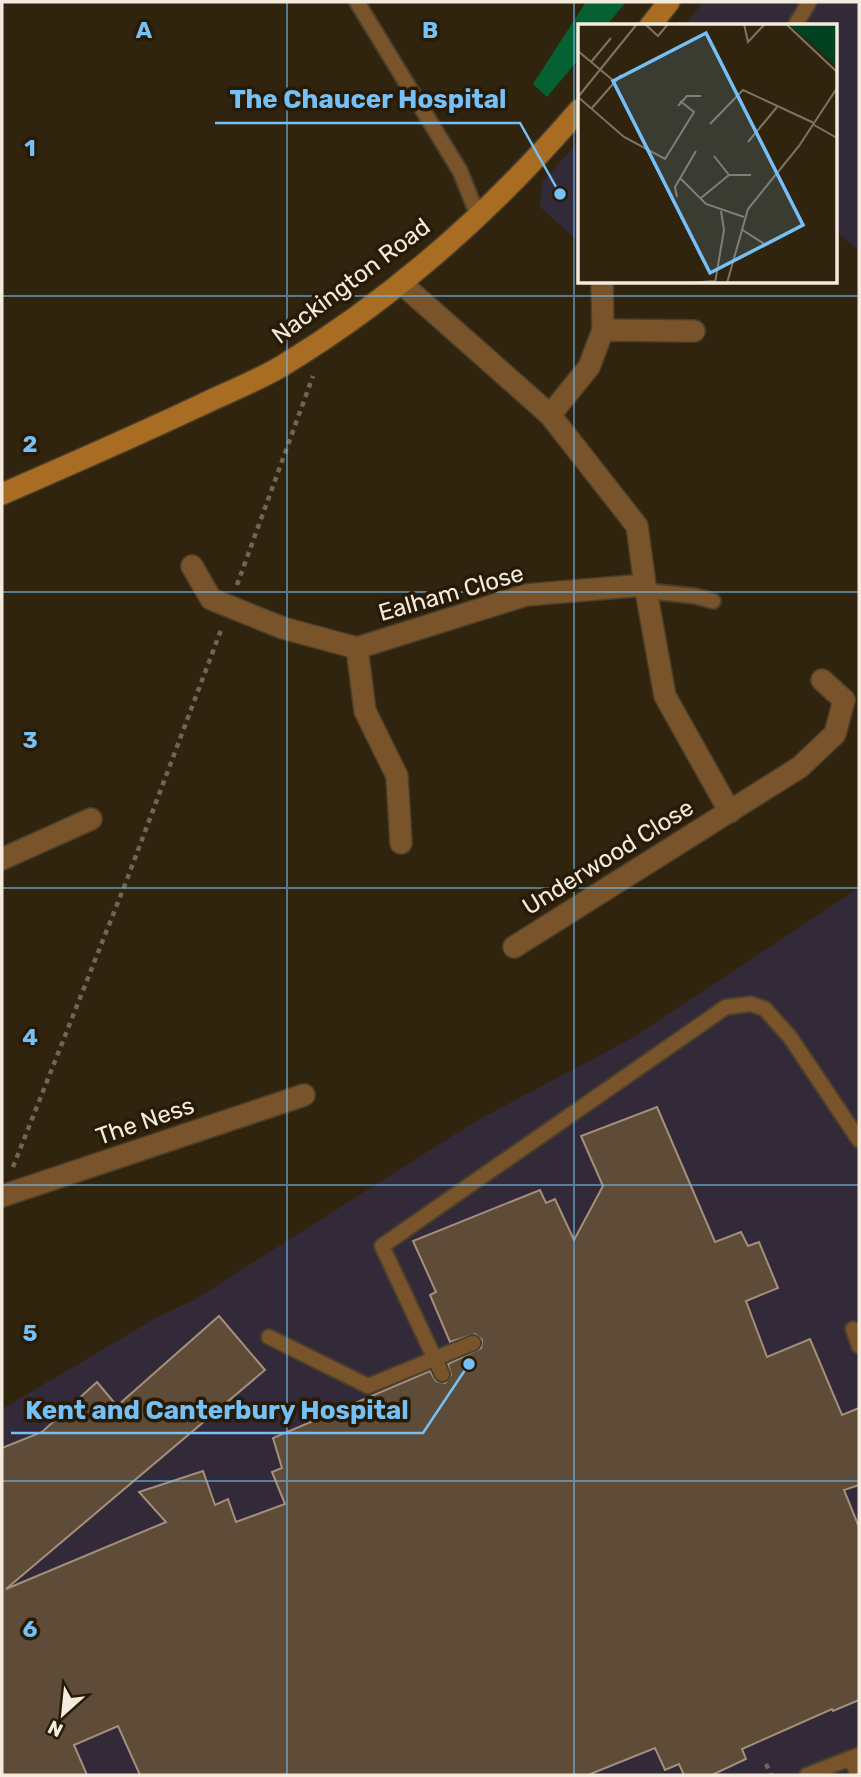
<svg xmlns="http://www.w3.org/2000/svg" width="861" height="1777" viewBox="0 0 861 1777" font-family="Rubik,sans-serif">
	<style>
		.medical { fill: #322a39 }
		.forest { fill: #066132 }
		.building { fill: #5e4b38; stroke: #a58f7b; stroke-width: 2 }
		.lines { fill: none; stroke-linecap: round; stroke-linejoin: round }
		.lane-casing { stroke: #4c402c; stroke-width: 18 }
		.street-casing { stroke: #4c402c; stroke-width: 24 }
		.secondary-casing { stroke: #4c402c; stroke-width: 24 }
		.path { stroke: #716553; stroke-width: 4.5; stroke-dasharray: 5 5; stroke-linecap: butt }
		.lane { stroke: #79542a; stroke-width: 14 }
		.street { stroke: #79542a; stroke-width: 21 }
		.secondary { stroke: #a86c22; stroke-width: 21 }
		.grid { fill: none; stroke: #75c0f6; stroke-width: 2; stroke-opacity: 0.55 }
		.labels { text-anchor: middle; stroke-width: 7; stroke-linejoin: round; paint-order: stroke }
		.street-label { font-size: 24px; fill: #f4ebde; stroke: #271a06 }
		.inset-road { fill: none; stroke: #7f7462; stroke-width: 2 }
		.view { fill: #75c0f6; fill-opacity: 0.15; stroke: #75c0f6; stroke-width: 3.5 }
		.inset-edge { fill: none; stroke: #f4ebde; stroke-width: 3.5 }
		.grid-label { font-size: 23px; text-anchor: middle; font-weight: bold; fill: #75c0f6; stroke: #271a06; stroke-width: 7; stroke-linejoin: round; paint-order: stroke }
		.leader { fill: none; stroke: #75c0f6; stroke-width: 2.5 }
		.callout-dot { fill: #75c0f6; stroke: #271a06; stroke-width: 2.5 }
		.callout-label { font-size: 26px; text-anchor: middle; font-weight: bold; fill: #75c0f6; stroke: #271a06; stroke-width: 7; stroke-linejoin: round; paint-order: stroke }
	</style>
	<rect width="100%" height="100%" fill="#31240f"/>
	<path class="medical" d="M703,2H859V251L835,231V26H684Z
		M579,141V242L539,206L543,181Z
		M859,888V1775H2V1409L156,1318L194,1300L476,1121L632,1038Z"/>
	<path class="forest" d="M586,2H626L606,26H579V59L547,97L533,84Z"/>
	<path class="building" d="M657,1107L715,1242L741,1232L748,1246L759,1242L778,1288L746,1301L767,1357L810,1339L842,1415L859,1408V1485L844,1490L859,1527V1700L833,1711L832,1709L742,1749L746,1759L712,1775H684L679,1764L665,1770L655,1748L588,1775H140L118,1726L74,1745L87,1775H2V1448L42,1432L97,1382L117,1406L219,1316L265,1370L6,1589L166,1522L139,1492L203,1471L215,1505L228,1499L236,1522L285,1504L272,1472L282,1468L273,1438L430,1371L436,1381L445,1383L451,1375L448,1364L481,1348L482,1340L475,1334L450,1342L430,1295L436,1292L413,1241L540,1190L546,1203L555,1199L574,1240L603,1186L581,1136Z"/>
	<g class="lines">
		<defs>
			<path id="lane" d="M357,2L460,171L478,216
				M795,26L809,2
				M646,591L695,596L713,601
				M853,1329L859,1346
				M269,1337L368,1386L473,1343
				M442,1374L382,1246L726,1007L751,1004L765,1009L790,1037L859,1140
				M851,1759L858,1775
				M807,1775L859,1755"/>
			<path id="street" d="M401,283L550,415L637,526L645,585L665,696L730,812
				M603,330L694,331
				M550,415L589,367L603,330L602,282
				M192,566L211,599L283,628L357,648L526,595L645,585
				M357,648L365,711L397,776L401,843
				M2,859L91,819
				M514,947L800,767L835,734L844,700L822,680
				M2,1196L304,1095"/>
			<path id="secondary" d="M650,26L669,2
				M2,494C69,465 135,436 201,405C228,392 257,381 282,366C394,298 495,208 579,110"/>
		</defs>
		<use href="#lane" class="lane-casing"/>
		<use href="#street" class="street-casing"/>
		<use href="#secondary" class="secondary-casing"/>
		<path class="path" d="M237,585L313,376
			M13,1167L126,882L221,630
			M766,1764L771,1775"/>
		<use href="#lane" class="lane"/>
		<use href="#street" class="street"/>
		<use href="#secondary" class="secondary"/>
	</g>
	<path class="grid" d="M287,2V1775M574,2V1775M2,296H859M2,592H859M2,888H859M2,1185H859M2,1481H859"/>
	<g class="labels">
		<g class="street-label">
			<text transform="translate(351 281) rotate(-37)" y="8">Nackington Road</text>
			<text transform="translate(451 593) rotate(-16)" y="8">Ealham Close</text>
			<text transform="translate(608 857) rotate(-32)" y="8">Underwood Close</text>
			<text transform="translate(145 1121) rotate(-19)" y="8">The Ness</text>
		</g>
	</g>
	<g transform="translate(578 24)">
		<rect width="259" height="259" fill="#31240f"/>
		<path d="M210,0H259V42L227,14Z" fill="#00411f"/>
		<path class="inset-road" d="M59,0L0,73L46,113L87,135L116,88L102,77M67,0L80,12L90,0M166,0L170,18L187,0M208,0L259,48M0,27L37,58M13,38L33,14M100,82L109,72H123M13,85L43,51M132,100L165,66L236,99M236,101L259,114M170,118L199,83M136,132L151,151M102,154L128,180L166,193M99,173L97,163L118,127M123,174L151,151H173M163,205L188,221M110,259L137,257M137,259L146,206L143,187M149,259L170,185L221,122L259,64"/>
		<path class="view" d="M128,9L225,201L132,249L35,57Z"/>
		<rect width="259" height="259" class="inset-edge"/>
	</g>
	<g class="grid-label">
		<text x="144" y="38">A</text>
		<text x="430" y="38">B</text>
		<text x="30" y="156">1</text>
		<text x="30" y="452">2</text>
		<text x="30" y="748">3</text>
		<text x="30" y="1045">4</text>
		<text x="30" y="1341">5</text>
		<text x="30" y="1637">6</text>
	</g>
	<path class="leader" d="M560 194L520 123H215M469 1364L423 1433H11"/>
	<g class="callout-dot">
		<circle cx="560" cy="194" r="7"/>
		<circle cx="469" cy="1364" r="7"/>
	</g>
	<g class="callout-label">
		<text x="368" y="108">The Chaucer Hospital</text>
		<text x="217" y="1419">Kent and Canterbury Hospital</text>
	</g>
	<rect width="861" height="1777" fill="none" stroke="#f4ebde" stroke-width="7"/>
	<g transform="translate(63 1714) rotate(207)" stroke="#271a06" stroke-width="5" paint-order="stroke">
	<path d="M0-5L12 26L0 18L-12 26Z" fill="#f4ebde"/>
	<text y="-10" font-size="19" font-weight="bold" text-anchor="middle" fill="#f4ebde">N</text>
	</g>
</svg>
